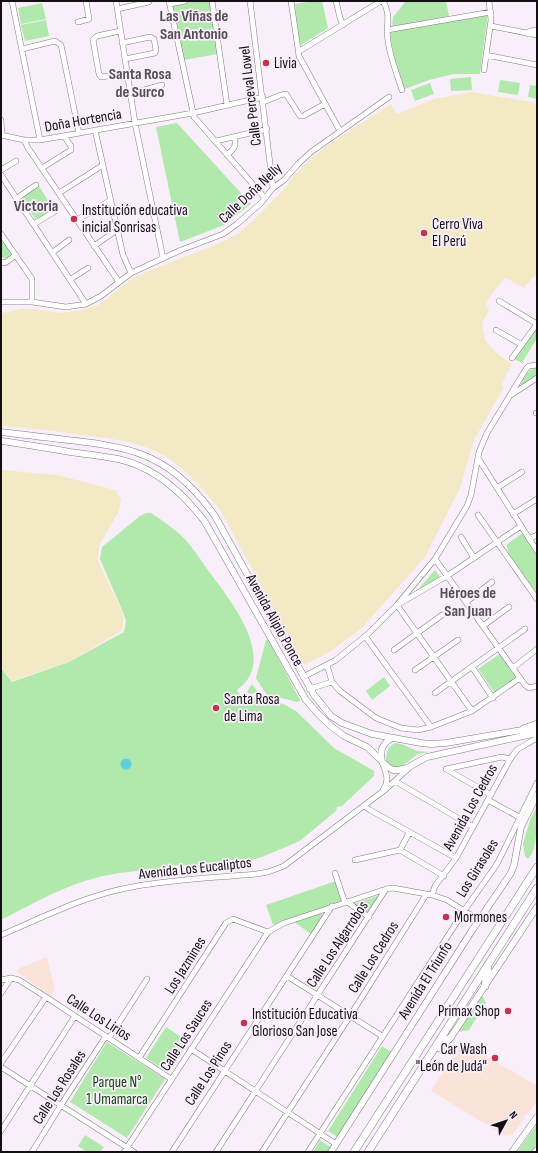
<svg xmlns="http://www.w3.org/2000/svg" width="538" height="1153" viewBox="0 0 538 1153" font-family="'Sofia Sans Condensed',sans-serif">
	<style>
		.industrial { fill: #fbe3d9 }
		.green { fill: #b1e8ac }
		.sand { fill: #f3e9c4 }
		.water { fill: #5cd1da }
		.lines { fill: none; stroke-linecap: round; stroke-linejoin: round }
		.minor-casing { stroke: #837a85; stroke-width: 6 }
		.major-casing { stroke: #837a85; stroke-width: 7 }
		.highway-casing { stroke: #837a85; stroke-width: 8 }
		.minor { stroke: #fff; stroke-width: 5 }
		.major { stroke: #fff; stroke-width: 6 }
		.highway { stroke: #fff; stroke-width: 7 }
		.poi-dot { fill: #c33350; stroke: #f9effb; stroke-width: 1.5 }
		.labels { text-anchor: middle; stroke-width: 3.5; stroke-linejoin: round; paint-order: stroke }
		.poi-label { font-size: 15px; fill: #130f13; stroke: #f9effb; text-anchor: start }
		.street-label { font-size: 15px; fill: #130f13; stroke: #f9effb }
		.park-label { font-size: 15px; fill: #0c480b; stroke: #f9effb }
		.neighbourhood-label { font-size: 16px; font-weight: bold; fill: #564e58; stroke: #f9effb }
	</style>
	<rect width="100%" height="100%" fill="#f9effb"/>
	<path class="industrial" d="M47,957L55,990L50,996L16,971L22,967Z
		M466,1044L537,1086V1101L531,1110L523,1117L525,1118L512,1135L505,1136L431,1091L441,1075L446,1070L448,1069L451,1060L460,1046Z"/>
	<path class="green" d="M194,1H210L217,54L184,60L173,5Z
		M314,1H322L328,28L301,45L299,39L295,4Z
		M406,1H446L449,16L392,27L393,17Z
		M42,3L46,19L21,24L18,8Z
		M487,14V21L480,74H453L429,80L405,89C398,70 391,51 390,31Z
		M46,20L49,36L25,41L21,25Z
		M471,77L472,90L451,91L450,79Z
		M500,80L520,83L518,95L498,92Z
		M430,83L434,94L415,101L411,90Z
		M530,85L537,86V99L528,97Z
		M177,123L251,204L224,225L180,242L156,127Z
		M39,186L53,209L36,220L21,198Z
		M3,240L12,254L6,259L2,257C2,252 0,244 3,240Z
		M537,324V338L522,363L512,358Z
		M537,367V377L520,386C524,378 527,369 537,367Z
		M146,513H151C163,521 175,529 185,539C194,549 202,562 210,573C231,601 279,660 237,690L244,701C260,693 282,702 296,711L334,748L374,771V776L342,806L337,807L336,811L301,840L293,844L262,857L251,860L217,864L162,866L160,869C139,871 119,872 99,877C65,885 32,904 1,920V668L12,682L69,662L124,632L126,621L123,612L100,559L102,547L140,516Z
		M523,533H524L537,553V594L509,555L507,547V544Z
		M435,570L440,577L413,595Z
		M268,639L300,700V701L297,702L266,694L256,678L266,640Z
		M501,653L518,677L495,693L478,669Z
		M384,677L390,686L372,700L366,691Z
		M252,684L257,691L256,693L250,694L247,692Z
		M396,743L404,745L417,751L429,752L418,754L401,767H392L386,762C386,753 387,746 396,743Z
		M537,806C537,821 538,850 528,859L525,856L523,844L530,820Z
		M336,881L342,901L273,925L266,905Z
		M377,896L379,897L367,914L353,904Z
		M320,912L322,914V916L311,934L294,922Z
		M482,995L486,1003L469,1030L457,1032Z
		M166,1027L189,1042L170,1071L168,1070L166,1071L146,1058Z
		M107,1042L165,1079L127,1138L70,1102Z
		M382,1046L393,1053L338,1137L328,1131Z
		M537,1124V1144L531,1152H517Z
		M85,1135L104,1147L100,1152H87L78,1146Z
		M320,1140L332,1148L330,1152H313Z"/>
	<path class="sand" d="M471,92L537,103V274L530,280L524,288L506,278L496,288L486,303L489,310L482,323L485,340L495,352L512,364L501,385L504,387L474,440L460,488L425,557L362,628L331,651L304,665L220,510C204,490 185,468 163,455C137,441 112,439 83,435C56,431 29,428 1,426V317L2,313L22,309H35L60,313L83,310L100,304L131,279L151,270L215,245L238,234L260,214L287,186L294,175L310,160L325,147L391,104L397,114L434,99Z
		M1,470L57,475L115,490L121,499L119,511L99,546L98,561L122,611C124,619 124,624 121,631L69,662L12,681L1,667Z"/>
	<path class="water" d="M120.5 764a5.5 5.5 0 1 1 11 0a5.5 5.5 0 1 1-11 0Z"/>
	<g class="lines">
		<defs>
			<path id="minor" d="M12,1L40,140
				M116,1L135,123L163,258
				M169,1L194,117L265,198
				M212,1L227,105
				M250,1L273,188
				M291,1L299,56L340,131
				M336,1L340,18L343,25
				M383,1C392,16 385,25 388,41C390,57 397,74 402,90
				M170,4L185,1
				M117,9L149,2
				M78,22L89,19L86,1
				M491,26L537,35
				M387,30L491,12
				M120,31L97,36L93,40L99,74L101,77L127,73
				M528,34L530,31L537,30
				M122,43L150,37L154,39L156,50L155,53L125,59
				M22,49L55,41L61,45L79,133
				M298,52L381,1
				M486,55L537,65
				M484,70L491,20L489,1
				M130,94L162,85
				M263,102C270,100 280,94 286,94L300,116H303L325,104
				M1,120L2,135
				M95,130L123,255L131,273
				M1,135L24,140H40L193,113L263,97
				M24,140L28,148L119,282
				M216,141L267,129
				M227,155C234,149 237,146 234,137
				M42,168L71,150V146L64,136
				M1,170L16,161
				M1,175L86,304
				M59,193L103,165
				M17,198L36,185
				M77,220L111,200
				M34,224L54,212
				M1,234L32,279V302
				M94,246L117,230
				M53,252L69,240
				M1,262L5,263L16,255
				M71,279L88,268
				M499,301L537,324L512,358
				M1,302H32L66,307L86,304L101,296L131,273L181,250L223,234L237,224L261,203L273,188L284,180L299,163L311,152L389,97
				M496,330L522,345
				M511,395L537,378
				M536,413H537
				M478,458L537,551
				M497,488L522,472
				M513,514L537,499
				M478,515L537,599
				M461,537L474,558
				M529,539L537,535
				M435,559L525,685L529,688L537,686
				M466,602L492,582
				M483,626L509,607
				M365,636L431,727
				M394,650L442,615
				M327,665L332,682
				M472,667L493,698
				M513,668L537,649
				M415,670L458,640
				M303,677L336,660L369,633L397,605L447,576L521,526
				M309,689L332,682L340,691L376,718L401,728L418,730L431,727L472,711L520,678
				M435,693L525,629
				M472,711L397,605L435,559L467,506L471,495L479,452L487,433L526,369L529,366L537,365
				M523,728L537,723
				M382,762C386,772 390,781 383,790
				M446,769L502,757L510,759
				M446,769L491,795
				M395,781L473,827
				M488,800L519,817
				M364,806L370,810L456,858
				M400,850L409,833
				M355,860L400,850L444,876
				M335,873L345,903
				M432,895L435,886L456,858L512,756L518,749L537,738
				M347,902L369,917
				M1,935C44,917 86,895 132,887C173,879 215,878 256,874L268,872L284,866L386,789L410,767
				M287,976L382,1036
				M1,980L11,978L19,980L46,997L171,1079
				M1,993L11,978
				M109,1038L147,979
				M191,1049L336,1144
				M139,1058L226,923L233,919L268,932
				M1,1063L46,997
				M1,1067L134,1152
				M1,1131L75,1016
				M32,1152L61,1105L106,1036
				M124,1152L268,932L284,923L386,889L393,888L432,895L447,900L479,920
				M172,1152L332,906
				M216,1152L386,889
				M262,1152L350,1016L426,895
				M308,1152L464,911L497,864L537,783"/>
			<path id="major" d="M1,432C32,436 62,439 93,443C110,446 127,448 143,455C172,466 197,491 215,516L314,695L331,716L342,723L372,734L421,743L431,744L446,743L516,731L537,728
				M1,441C24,444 47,448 70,452C86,454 102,456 118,459C155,467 183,493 205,522L306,700L320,716L332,727L344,736L367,747L388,767L393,770H398L407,768L427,757L537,733
				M382,761C379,751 383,743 392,738
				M451,1037L537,907
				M331,1152L471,932L511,873L514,865L521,827L537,795
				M512,1152L537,1117
				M535,1152L537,1150"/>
			<path id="highway" d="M485,986L488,968
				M439,1048L451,1037
				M354,1152L537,867
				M368,1152L537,888"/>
		</defs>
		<use href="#minor" class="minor-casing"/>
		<use href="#major" class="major-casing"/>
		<use href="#highway" class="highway-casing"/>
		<use href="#minor" class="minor"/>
		<use href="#major" class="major"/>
		<use href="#highway" class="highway"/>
	</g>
	<g class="poi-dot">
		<circle cx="266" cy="63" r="4"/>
		<circle cx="74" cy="219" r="4"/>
		<circle cx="424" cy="233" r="4"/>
		<circle cx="216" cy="708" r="4"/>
		<circle cx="446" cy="917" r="4"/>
		<circle cx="508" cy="1011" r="4"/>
		<circle cx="244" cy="1023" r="4"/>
		<circle cx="495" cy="1058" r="4"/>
	</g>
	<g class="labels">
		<g class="poi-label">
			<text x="274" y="68">Livia</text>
			<text x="82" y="215">Institución educativa<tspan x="82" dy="17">inicial Sonrisas</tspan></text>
			<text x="432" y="229">Cerro Viva<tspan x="432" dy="17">El Perú</tspan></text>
			<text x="224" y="704">Santa Rosa<tspan x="224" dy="17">de Lima</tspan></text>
			<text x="454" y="922">Mormones</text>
			<text x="500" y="1016" text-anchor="end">Primax Shop</text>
			<text x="252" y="1019">Institución Educativa<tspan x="252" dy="17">Glorioso San Jose</tspan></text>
			<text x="487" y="1054" text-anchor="end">Car Wash<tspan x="487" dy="17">"León de Judá"</tspan></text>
		</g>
		<g class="street-label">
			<text transform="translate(250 96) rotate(-97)" y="5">Calle Perceval Lowel</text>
			<text transform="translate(83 120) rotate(-10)" y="5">Doña Hortencia</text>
			<text transform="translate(250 193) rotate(-43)" y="5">Calle Doña Nelly</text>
			<text transform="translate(275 620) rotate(61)" y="5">Avenida Alipio Ponce</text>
			<text transform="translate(470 807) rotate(-61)" y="5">Avenida Los Cedros</text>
			<text transform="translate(195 868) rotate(-6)" y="5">Avenida Los Eucaliptos</text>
			<text transform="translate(477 868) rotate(-58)" y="5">Los Girasoles</text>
			<text transform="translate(337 944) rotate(-57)" y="5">Calle Los Algarrobos</text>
			<text transform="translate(373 957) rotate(-58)" y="5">Calle Los Cedros</text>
			<text transform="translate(185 965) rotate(-58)" y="5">Los Jazmines</text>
			<text transform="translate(425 980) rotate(-58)" y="5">Avenida El Triunfo</text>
			<text transform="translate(99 1017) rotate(33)" y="5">Calle Los Lirios</text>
			<text transform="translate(186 1035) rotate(-57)" y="5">Calle Los Sauces</text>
			<text transform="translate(208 1073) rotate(-57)" y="5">Calle Los Pinos</text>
			<text transform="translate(59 1087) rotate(-57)" y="5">Calle Los Rosales</text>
		</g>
		<g class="park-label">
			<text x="117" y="1087">Parque N°<tspan x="117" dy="17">1 Umamarca</tspan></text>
		</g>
		<g class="neighbourhood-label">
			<text x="194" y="21">Las Viñas de<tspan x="194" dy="18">San Antonio</tspan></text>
			<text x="140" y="79">Santa Rosa<tspan x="140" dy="18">de Surco</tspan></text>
			<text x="36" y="211">Victoria</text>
			<text x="468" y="598">Héroes de<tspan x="468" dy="18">San Juan</tspan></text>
		</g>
	</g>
	<rect width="538" height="1153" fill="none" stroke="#130f13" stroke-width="4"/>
	<g transform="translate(506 1121) rotate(50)" stroke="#f9effb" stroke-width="3" paint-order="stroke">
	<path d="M0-3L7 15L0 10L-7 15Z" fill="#130f13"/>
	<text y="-6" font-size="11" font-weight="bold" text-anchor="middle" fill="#130f13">N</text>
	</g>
</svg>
